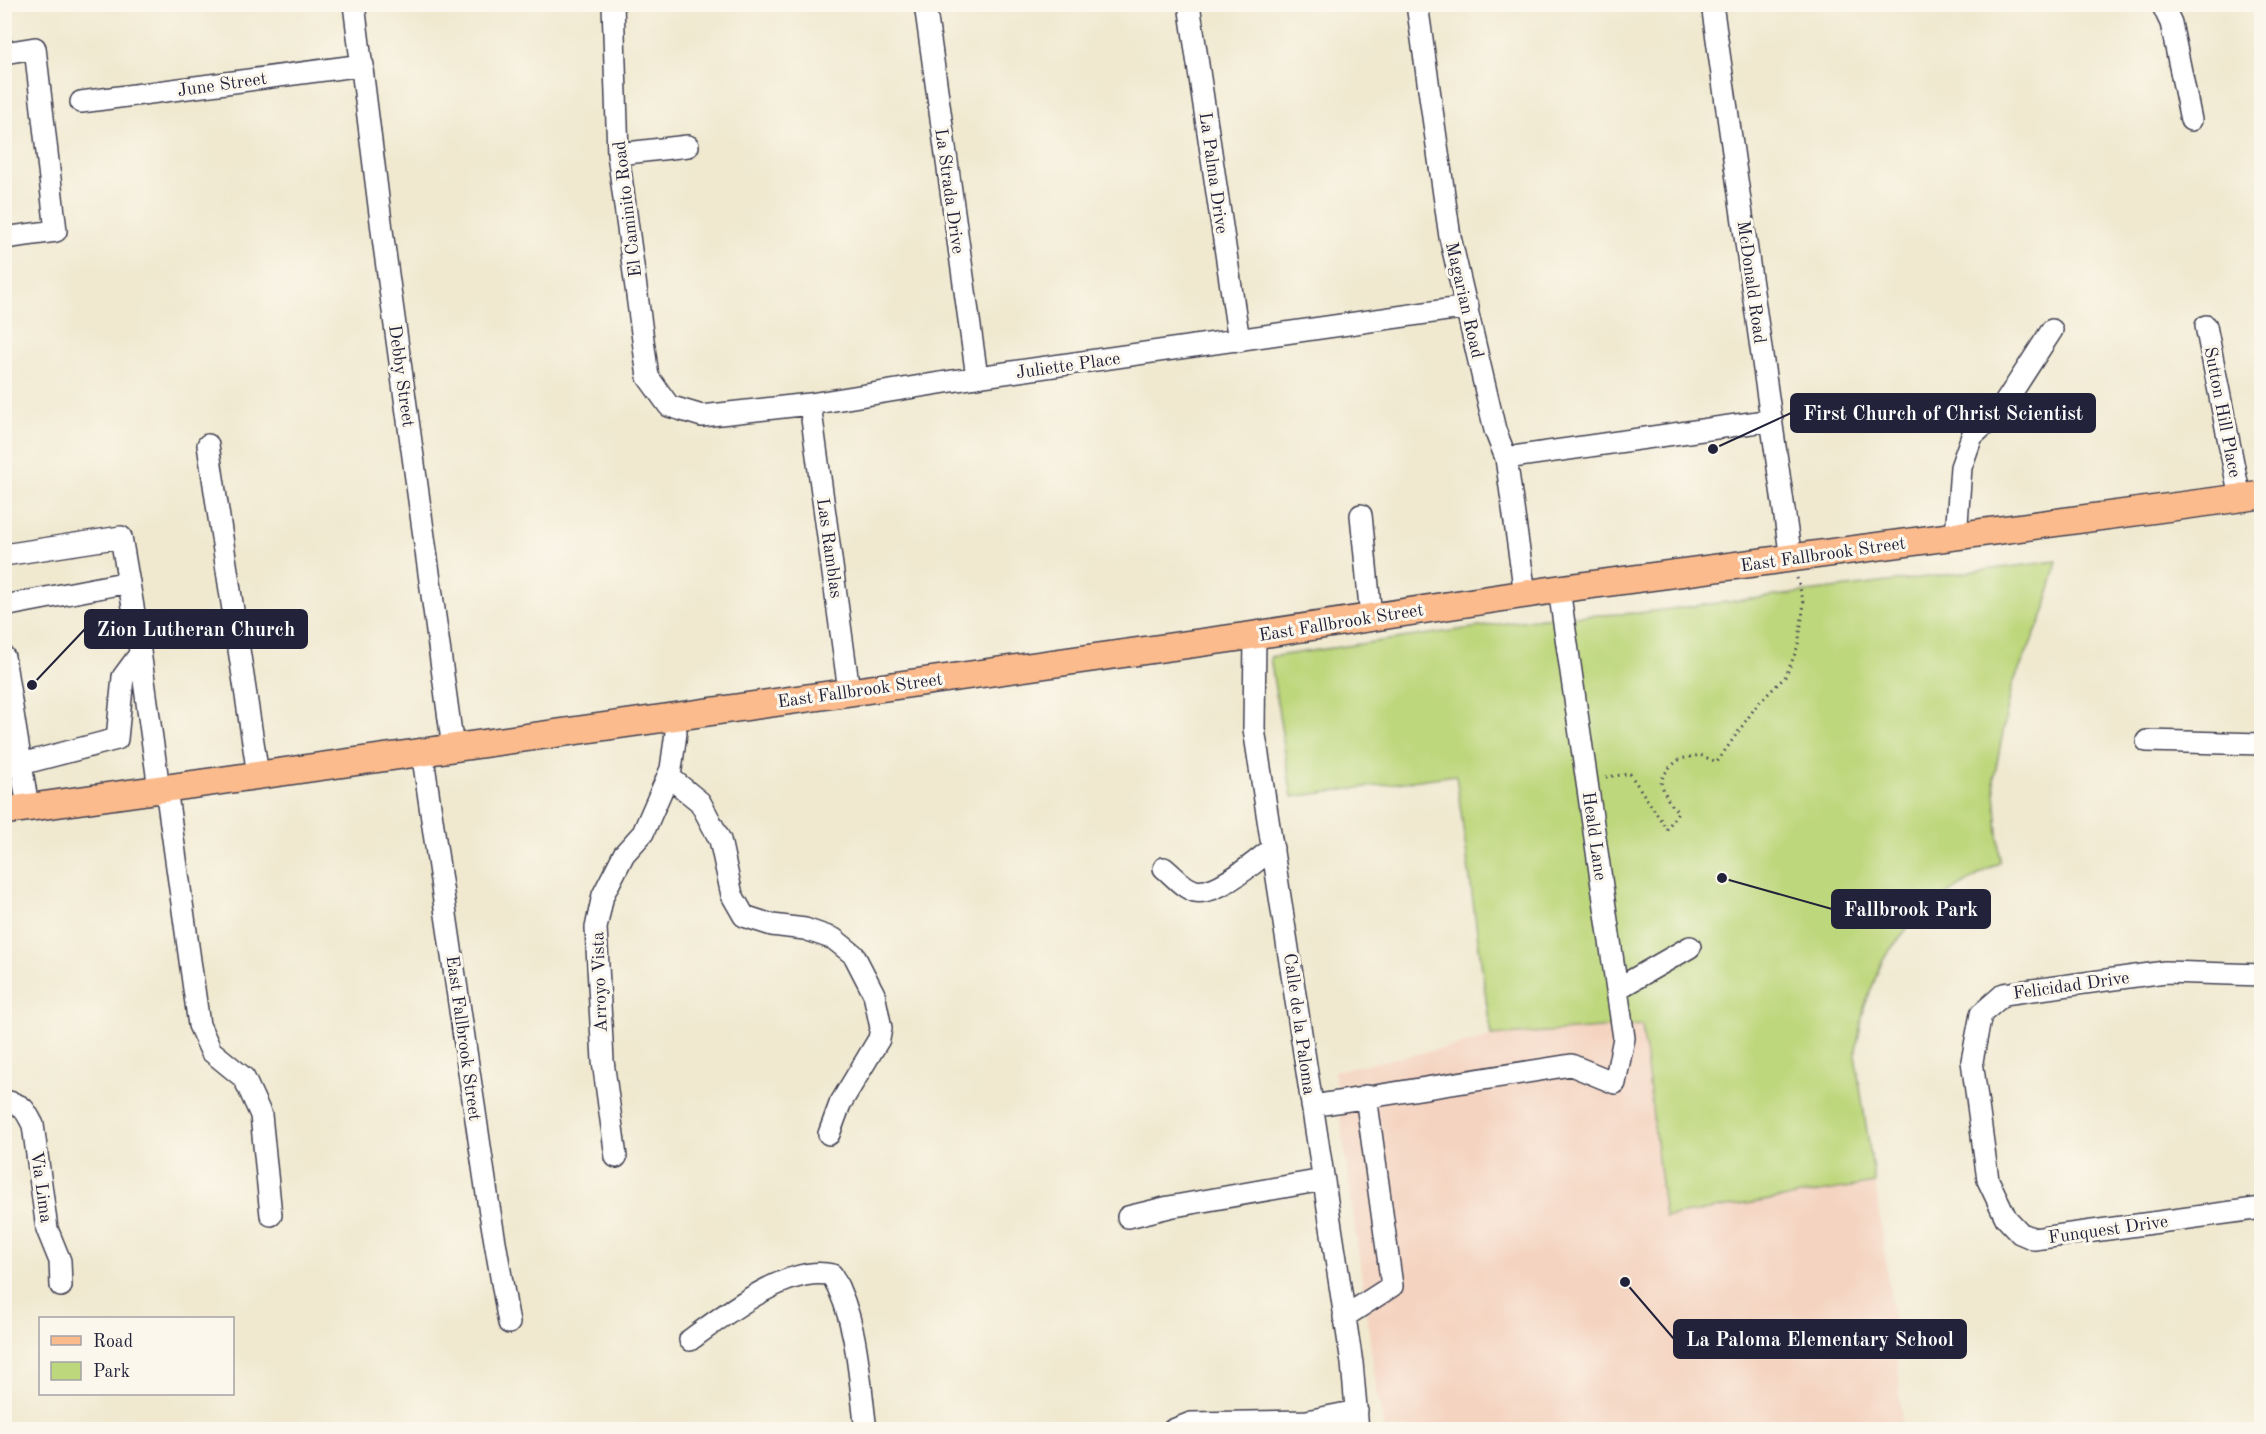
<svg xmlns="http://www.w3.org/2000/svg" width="2266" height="1434" viewBox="0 0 2266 1434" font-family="'Old Standard TT',serif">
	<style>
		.built { fill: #f4d3c0 }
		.green { fill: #bdd77c; stroke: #707c5c; stroke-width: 1.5 }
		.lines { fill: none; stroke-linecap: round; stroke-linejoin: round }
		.minor-casing { stroke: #414051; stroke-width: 24 }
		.major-casing { stroke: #414051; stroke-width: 30 }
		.path { stroke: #414051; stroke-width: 3; stroke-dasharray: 1.5 4.5; stroke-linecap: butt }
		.minor { stroke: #fff; stroke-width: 21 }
		.major { stroke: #fbbb8c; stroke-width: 27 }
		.labels { text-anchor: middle; stroke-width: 6; stroke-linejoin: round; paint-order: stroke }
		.street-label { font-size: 18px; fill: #22223b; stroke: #fbf7ec }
		.leader { fill: none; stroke: #22223b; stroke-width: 2 }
		.callout-dot { fill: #22223b; stroke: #fbf7ec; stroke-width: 2 }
		.callout { fill: #22223b; stroke: #22223b; stroke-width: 2 }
		.callout-label { font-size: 20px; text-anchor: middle; font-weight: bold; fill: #fff }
	</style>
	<rect width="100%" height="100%" fill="#fbf7ec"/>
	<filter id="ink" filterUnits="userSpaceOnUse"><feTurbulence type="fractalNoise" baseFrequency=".0167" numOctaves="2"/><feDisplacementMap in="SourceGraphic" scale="12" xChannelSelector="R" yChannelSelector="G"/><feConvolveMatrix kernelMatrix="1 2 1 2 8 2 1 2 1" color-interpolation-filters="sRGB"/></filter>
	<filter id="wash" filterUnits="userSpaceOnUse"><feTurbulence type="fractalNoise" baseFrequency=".008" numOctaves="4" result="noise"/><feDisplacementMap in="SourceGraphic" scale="24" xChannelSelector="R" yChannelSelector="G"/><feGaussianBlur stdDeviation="1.35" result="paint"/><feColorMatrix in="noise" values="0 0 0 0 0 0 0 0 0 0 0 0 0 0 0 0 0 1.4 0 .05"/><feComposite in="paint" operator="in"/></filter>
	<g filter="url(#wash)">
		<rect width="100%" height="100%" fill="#f0e9d0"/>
		<path class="built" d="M1642,1024L1665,1217L1875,1183L1897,1347L1902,1429H1384L1376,1386L1334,1071L1465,1044L1491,1036Z"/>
		<path class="green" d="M2057,561L2045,611L2012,686L1994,778L2000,862L1947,894L1909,926L1883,959L1864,1008L1855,1055L1875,1183L1665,1217L1642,1025L1491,1036L1456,775L1292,797L1270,657L1542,618L1638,613Z"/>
	</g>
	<g filter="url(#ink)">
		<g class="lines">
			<defs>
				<path id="minor" d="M354,4L383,238L453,748
					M613,4L618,154L648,377L669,406L702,416L810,404L977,377L1468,307
					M925,4L977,377
					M1189,4L1239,341
					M1417,4L1450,237L1495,430L1506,458L1525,594
					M1712,4L1791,559
					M2162,4L2171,23L2191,120
					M4,53L35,48L56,231L4,238
					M81,102L363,65
					M618,154L688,146
					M2206,326L2240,498
					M810,404L849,691
					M208,445L258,775
					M1506,458L1772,420
					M1361,515L1371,617
					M1956,537L1961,467L1972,436L1999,412L2052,330
					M4,555L121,537L137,630L159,789
					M4,606L129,582
					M1255,635L1254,729L1352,1363L1358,1430
					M4,657L21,764L4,766
					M2147,741L2262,744
					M422,751L488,1201L509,1323
					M668,776L700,802L720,840L732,895L744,916L772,925L805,929L834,939L854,955L874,994L881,1028L879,1039L840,1104L829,1134
					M166,788L199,1025L211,1051L244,1078L261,1115L271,1215
					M28,807L21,764L117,739L123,677L140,654
					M1164,868C1173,875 1183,888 1195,891C1217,896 1256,861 1273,848
					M2262,975L2165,972L2004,994L1981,1014L1972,1061L1988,1180L2006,1218L2020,1233L2034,1239L2262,1208
					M1617,989L1690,947
					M4,1101C23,1104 25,1109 33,1125L47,1229L60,1261L61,1286
					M1312,1106L1571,1065L1615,1083L1624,1038L1559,589
					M616,1157L603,1061L596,928L603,895L624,854L643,833L671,769L676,733L674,717
					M1128,1217L1169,1207L1323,1180
					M1344,1317L1392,1286L1366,1096
					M690,1340C724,1315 788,1264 832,1275C858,1321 859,1378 866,1430
					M1173,1430L1191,1423L1307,1421L1357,1411"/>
				<path id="major" d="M4,811L1255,635L1559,589L2262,495"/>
			</defs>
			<use href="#minor" class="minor-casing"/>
			<use href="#major" class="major-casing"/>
			<path class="path" d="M1606,777L1630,774L1667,829L1678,812L1669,802L1661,784L1663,776L1670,767L1680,759L1700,755L1717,762L1757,705L1786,676L1798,646L1804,603L1797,578"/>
			<use href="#minor" class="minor"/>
			<use href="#major" class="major"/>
		</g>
	</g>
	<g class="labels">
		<g class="street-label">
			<text transform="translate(222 84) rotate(-8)" y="6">June Street</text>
			<text transform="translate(1214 173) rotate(82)" y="6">La Palma Drive</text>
			<text transform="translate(950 191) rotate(82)" y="6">La Strada Drive</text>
			<text transform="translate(627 209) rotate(-97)" y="6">El Caminito Road</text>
			<text transform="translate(1752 282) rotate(82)" y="6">McDonald Road</text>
			<text transform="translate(1465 300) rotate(77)" y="6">Magarian Road</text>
			<text transform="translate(1068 365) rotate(-8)" y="6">Juliette Place</text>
			<text transform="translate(402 376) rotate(82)" y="6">Debby Street</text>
			<text transform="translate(2223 412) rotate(79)" y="6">Sutton Hill Place</text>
			<text transform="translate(830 548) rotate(82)" y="6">Las Ramblas</text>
			<text transform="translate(1823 554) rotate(-8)" y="6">East Fallbrook Street</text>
			<text transform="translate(1341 622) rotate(-9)" y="6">East Fallbrook Street</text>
			<text transform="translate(860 690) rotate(-8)" y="6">East Fallbrook Street</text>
			<text transform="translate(1595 836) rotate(82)" y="6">Heald Lane</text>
			<text transform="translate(599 982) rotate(-92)" y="6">Arroyo Vista</text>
			<text transform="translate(2071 985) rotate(-8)" y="6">Felicidad Drive</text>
			<text transform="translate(1300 1024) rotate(82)" y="6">Calle de la Paloma</text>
			<text transform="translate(464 1038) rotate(82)" y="6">East Fallbrook Street</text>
			<text transform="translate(42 1187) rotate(82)" y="6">Via Lima</text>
			<text transform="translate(2108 1229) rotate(-8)" y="6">Funquest Drive</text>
		</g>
	</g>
	<path class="leader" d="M1713 449L1791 413M32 685L85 629M1722 878L1832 909M1625 1282L1674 1339"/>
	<g class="callout-dot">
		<circle cx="1713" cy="449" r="6"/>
		<circle cx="32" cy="685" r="6"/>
		<circle cx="1722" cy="878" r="6"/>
		<circle cx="1625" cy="1282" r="6"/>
	</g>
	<g class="callout">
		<rect x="1791" y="394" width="304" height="38" rx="6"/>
		<rect x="85" y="610" width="222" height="38" rx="6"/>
		<rect x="1832" y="890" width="158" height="38" rx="6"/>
		<rect x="1674" y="1320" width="292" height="38" rx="6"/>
	</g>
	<g class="callout-label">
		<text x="1943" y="420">First Church of Christ Scientist</text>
		<text x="196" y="636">Zion Lutheran Church</text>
		<text x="1911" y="916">Fallbrook Park</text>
		<text x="1820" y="1346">La Paloma Elementary School</text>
	</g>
	<rect width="2266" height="1434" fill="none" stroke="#fbf7ec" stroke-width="24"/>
	<rect x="39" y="1317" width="195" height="78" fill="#fbf7ec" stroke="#a4a2a5" stroke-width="1.5"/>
	<rect x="51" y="1336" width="30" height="9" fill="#fbbb8c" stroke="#a4a2a5" stroke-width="1.5"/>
	<text x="93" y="1347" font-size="18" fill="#22223b">Road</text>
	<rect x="51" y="1362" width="30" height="18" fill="#bdd77c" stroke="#a4a2a5" stroke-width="1.5"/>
	<text x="93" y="1377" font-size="18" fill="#22223b">Park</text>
</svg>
